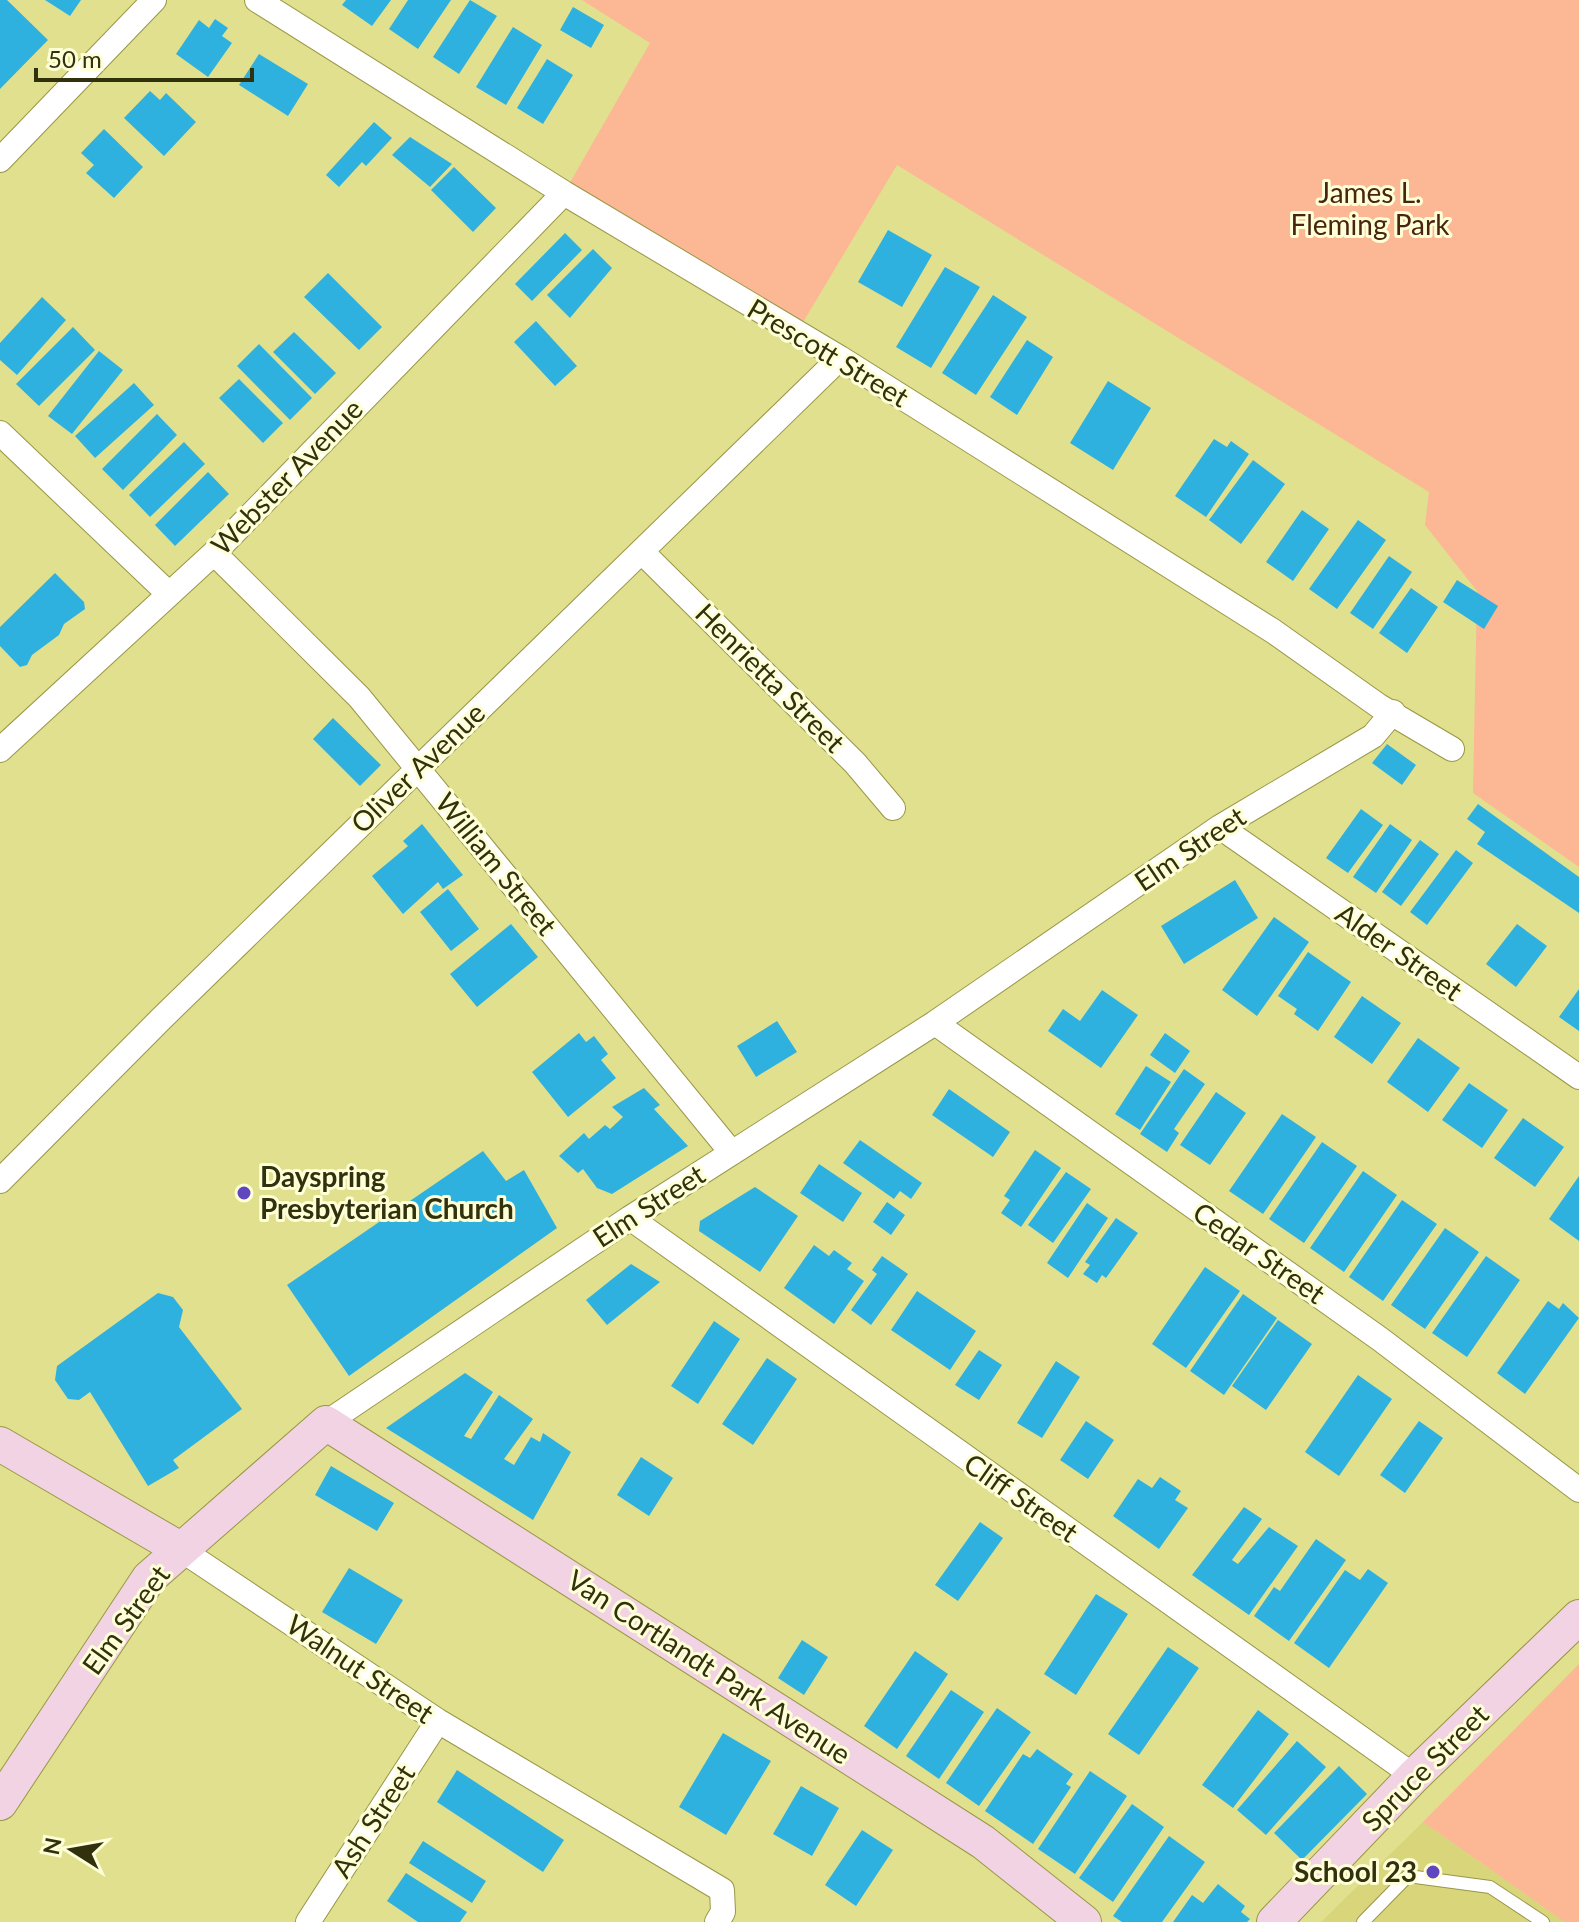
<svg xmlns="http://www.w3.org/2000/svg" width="1579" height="1922" viewBox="0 0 1579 1922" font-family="Lato,sans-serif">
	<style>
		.built { fill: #d8d57b }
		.green { fill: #fcb795 }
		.building { fill: #2fb1e0 }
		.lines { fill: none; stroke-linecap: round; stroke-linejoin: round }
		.lane-casing { stroke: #999746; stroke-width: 14 }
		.street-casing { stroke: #999746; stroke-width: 26 }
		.secondary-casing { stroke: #999746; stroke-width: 36 }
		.lane { stroke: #fff; stroke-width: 12 }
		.street { stroke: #fff; stroke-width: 24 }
		.secondary { stroke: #f2d3e4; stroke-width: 34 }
		.poi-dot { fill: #6047bf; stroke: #feffd6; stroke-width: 3 }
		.labels { text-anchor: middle; stroke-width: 6; stroke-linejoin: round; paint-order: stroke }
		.park-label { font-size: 28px; fill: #492511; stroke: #feffd6 }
		.street-label { font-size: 28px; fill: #32310e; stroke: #feffd6 }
		.poi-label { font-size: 28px; font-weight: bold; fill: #32310e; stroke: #feffd6; text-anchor: start }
	</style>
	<rect width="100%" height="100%" fill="#e1e08e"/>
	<path class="built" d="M1423,1822L1565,1922H1321Z"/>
	<path class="green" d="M582,0H1579V867L1473,793L1477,591L1425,525L1429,492L897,165L796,334L564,193L650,43Z
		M1579,1664V1922H1565L1423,1822Z"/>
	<path class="building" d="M0,0H7L48,40L0,89Z
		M45,0H81L70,16Z
		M346,0H391L372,26L342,5Z
		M408,0H451L418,49L389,29Z
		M470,0L497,16L459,74L433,57Z
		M573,7L604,25L591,48L560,30Z
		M215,19L228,28L222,36L232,43L208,77L176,54L199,20L209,28Z
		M513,27L542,45L506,105L476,87Z
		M259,54L308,84L288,116L239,85Z
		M547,59L573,75L543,124L517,108Z
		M150,91L160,100L166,93L196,122L164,156L124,118Z
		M374,122L392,138L366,166L362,162L339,187L326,175Z
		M104,129L143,167L114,198L86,173L94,165L81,153Z
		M410,137L452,164L430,187L392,155Z
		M454,167L496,208L473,232L431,190Z
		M888,230L932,255L902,307L858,282Z
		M565,233L582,250L532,301L515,284Z
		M593,249L612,268L570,318L547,295Z
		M945,267L980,287L931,368L896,347Z
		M328,273L382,327L359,350L304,297Z
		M993,295L1027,317L976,395L942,373Z
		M42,297L66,320L17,375L0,360V343Z
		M536,321L577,366L555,386L514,342Z
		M73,327L95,350L39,406L16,384Z
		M294,332L336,373L315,394L273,352Z
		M1027,340L1053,357L1017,415L990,397Z
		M259,344L312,398L290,420L237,366Z
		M99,351L123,370L72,434L48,416Z
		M239,379L283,423L263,443L219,398Z
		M1108,381L1151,408L1113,470L1070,443Z
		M134,383L154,405L95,458L75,436Z
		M157,414L177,435L123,490L102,469Z
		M1214,439L1227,447L1231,441L1249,454L1206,517L1175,496Z
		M184,442L205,464L150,517L129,495Z
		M1253,460L1285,484L1241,544L1209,520Z
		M208,472L229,494L175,546L155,525Z
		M1302,510L1329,529L1293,581L1266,562Z
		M1358,520L1386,540L1337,609L1309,589Z
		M1389,556L1412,572L1373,629L1350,613Z
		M55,573L84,602L85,609L64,624L59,635L32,655L27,665L20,667L0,646V627Z
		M1457,580L1498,606L1484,629L1443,602Z
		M1411,588L1438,607L1407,653L1379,633Z
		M333,718L381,765L360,786L313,739Z
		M1387,744L1416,765L1402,785L1372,763Z
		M1478,804L1579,877V913L1477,844L1485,832L1467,819Z
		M1361,809L1383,825L1348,873L1326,858Z
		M422,824L463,875L443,889L438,882L403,914L372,876L408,846L403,841Z
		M1390,824L1412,840L1376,893L1353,877Z
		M1420,840L1439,854L1401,906L1382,892Z
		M1456,850L1473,863L1427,925L1410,912Z
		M1235,880L1258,918L1184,964L1161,926Z
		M448,889L479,929L451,951L420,912Z
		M1274,917L1309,942L1257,1016L1222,990Z
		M511,924L538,957L477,1007L450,974Z
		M1517,924L1547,946L1516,987L1486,964Z
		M1308,952L1351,982L1318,1031L1294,1014L1297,1009L1278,996Z
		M1579,989V1031L1559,1017Z
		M1102,990L1138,1015L1101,1068L1048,1031L1063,1009L1080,1021Z
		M1362,996L1401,1023L1372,1064L1334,1037Z
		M777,1021L797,1052L756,1077L737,1046Z
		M579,1033L586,1042L594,1036L608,1054L601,1060L616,1078L568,1117L532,1072Z
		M1165,1033L1190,1051L1175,1073L1150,1055Z
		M1418,1038L1460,1068L1428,1112L1387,1082Z
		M1146,1066L1171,1082L1140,1130L1115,1114Z
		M1184,1069L1205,1084L1174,1129L1179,1133L1167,1152L1140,1134Z
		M1469,1083L1508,1110L1482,1148L1442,1120Z
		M644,1088L660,1105L654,1109L688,1146L612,1194L597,1188L583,1169L578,1173L559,1156L584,1133L589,1139L605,1125L610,1129L623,1117L612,1107Z
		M949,1089L1010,1132L993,1157L932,1115Z
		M1216,1092L1246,1113L1210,1165L1180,1145Z
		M1282,1114L1316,1137L1263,1214L1229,1191Z
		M1523,1118L1564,1147L1535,1187L1494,1158Z
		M860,1140L922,1183L911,1199L900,1191L894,1199L843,1163Z
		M1322,1142L1357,1166L1304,1243L1269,1219Z
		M1035,1150L1061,1168L1021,1227L1001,1213L1010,1200L1004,1196Z
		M483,1151L506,1181L524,1170L557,1228L349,1376L287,1285Z
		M819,1164L862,1193L843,1222L800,1193Z
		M1363,1171L1397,1195L1344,1272L1310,1248Z
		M1066,1172L1091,1189L1053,1243L1028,1225Z
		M1579,1176V1241L1549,1219Z
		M755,1187L798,1216L760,1272L699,1231L700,1221Z
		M1402,1200L1437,1224L1383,1301L1349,1277Z
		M887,1202L905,1215L891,1235L873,1222Z
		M1087,1203L1108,1218L1068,1278L1047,1263Z
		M1116,1218L1138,1233L1106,1278L1102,1275L1097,1283L1083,1274L1090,1265L1085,1262Z
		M1445,1228L1479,1252L1425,1329L1391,1305Z
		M814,1245L829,1256L834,1250L852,1263L847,1269L864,1281L834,1324L784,1288Z
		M882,1256L908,1274L871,1325L851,1310L877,1274L872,1270Z
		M1486,1256L1520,1280L1467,1357L1432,1333Z
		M631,1264L660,1282L607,1325L586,1300Z
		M1205,1267L1240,1291L1186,1368L1152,1344Z
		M917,1291L976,1331L950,1370L891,1330Z
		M158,1293L173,1297L183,1310L179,1327L242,1409L173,1460L179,1468L148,1486L90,1392L79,1400L68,1399L55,1380L57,1366Z
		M1243,1294L1277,1318L1224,1395L1190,1371Z
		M1548,1301L1559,1309L1563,1303L1579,1318L1525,1394L1497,1373Z
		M1278,1320L1312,1344L1266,1410L1232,1386Z
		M714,1321L740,1339L698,1404L671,1386Z
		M979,1350L1002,1365L979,1400L955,1385Z
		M767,1358L797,1379L753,1445L722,1424Z
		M1056,1361L1080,1377L1042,1438L1017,1423Z
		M465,1373L493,1392L464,1436L471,1439L499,1395L533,1419L504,1459L514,1465L531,1437L540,1442L543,1433L571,1452L533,1520L386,1428Z
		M1358,1375L1392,1399L1339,1476L1305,1452Z
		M1086,1421L1114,1440L1088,1479L1060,1460Z
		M1419,1421L1443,1438L1405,1493L1380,1475Z
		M641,1457L673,1478L649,1516L617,1495Z
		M331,1466L394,1503L377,1531L315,1495Z
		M1160,1477L1181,1491L1175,1500L1188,1508L1159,1549L1113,1516L1138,1479L1152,1488Z
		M1244,1507L1262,1519L1232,1560L1238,1564L1269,1527L1298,1546L1249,1615L1192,1575Z
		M980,1522L1003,1538L958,1601L935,1585Z
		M1316,1539L1346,1560L1289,1641L1254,1616L1274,1587L1280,1591Z
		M349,1568L403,1600L376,1644L322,1612Z
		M1368,1569L1388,1583L1329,1668L1294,1643L1345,1570L1360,1580Z
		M1096,1594L1128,1614L1076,1695L1044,1674Z
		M802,1640L828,1657L804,1695L778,1678Z
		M1168,1647L1199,1668L1139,1755L1108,1734Z
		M915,1651L948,1674L897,1749L864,1726Z
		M951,1690L984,1712L939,1779L906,1756Z
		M997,1708L1031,1732L979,1806L946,1783Z
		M1258,1710L1289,1734L1233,1808L1202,1785Z
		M723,1733L771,1761L726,1835L679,1807Z
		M1297,1741L1326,1767L1266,1835L1237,1810Z
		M1037,1749L1073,1774L1066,1784L1071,1787L1033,1844L985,1811L1023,1754L1030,1758Z
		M1339,1766L1367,1794L1302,1860L1274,1833Z
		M457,1770L564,1840L543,1872L437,1802Z
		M1090,1771L1127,1796L1075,1874L1038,1849Z
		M801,1786L839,1808L812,1856L773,1834Z
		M1132,1804L1164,1827L1113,1902L1079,1878Z
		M862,1830L893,1850L856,1906L825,1885Z
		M1169,1836L1205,1862L1162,1922H1122L1113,1916Z
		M423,1841L486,1881L472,1903L409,1863Z
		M406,1873L467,1912L460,1922H418L387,1901Z
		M1218,1884L1245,1906L1241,1912L1250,1919L1247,1922H1173L1192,1895L1203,1903Z"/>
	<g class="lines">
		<defs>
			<path id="lane" d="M1363,1922L1408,1876L1490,1887L1543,1922"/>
			<path id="street" d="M257,0L564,193L840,358L1273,631L1379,706L1452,749
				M0,160L154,0
				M0,433L169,594
				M642,552L855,763L893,808
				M214,553L359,697L732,1153
				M0,750L214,553L564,193
				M1220,827L1579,1077
				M935,1023L1380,1339L1579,1490
				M0,1181L161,1019L840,358
				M630,1218L1414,1776
				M326,1423L630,1218L935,1023L1220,827L1373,736L1393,712
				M180,1549L438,1721L722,1890L723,1912L717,1922
				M308,1922L438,1721"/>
			<path id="secondary" d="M0,1444L180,1549
				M0,1803L149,1578L326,1423L983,1842L1084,1922
				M1274,1922L1414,1776L1579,1617"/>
		</defs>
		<use href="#lane" class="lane-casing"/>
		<use href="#street" class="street-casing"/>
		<use href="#secondary" class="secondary-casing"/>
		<use href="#lane" class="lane"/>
		<use href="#street" class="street"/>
		<use href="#secondary" class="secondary"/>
	</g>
	<g class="poi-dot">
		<circle cx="244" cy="1193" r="8"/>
		<circle cx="1433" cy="1872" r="8"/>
	</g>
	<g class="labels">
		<g class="park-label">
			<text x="1370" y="203">James L.<tspan x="1370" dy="32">Fleming Park</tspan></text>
		</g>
		<g class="street-label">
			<text transform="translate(828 353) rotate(31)" y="10">Prescott Street</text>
			<text transform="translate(287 477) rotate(-46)" y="10">Webster Avenue</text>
			<text transform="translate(770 678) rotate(45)" y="10">Henrietta Street</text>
			<text transform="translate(418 768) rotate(-44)" y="10">Oliver Avenue</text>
			<text transform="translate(1190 849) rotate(-34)" y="10">Elm Street</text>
			<text transform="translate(496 864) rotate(51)" y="10">William Street</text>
			<text transform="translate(1399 952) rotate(35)" y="10">Alder Street</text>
			<text transform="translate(649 1206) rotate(-33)" y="10">Elm Street</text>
			<text transform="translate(1259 1253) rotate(35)" y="10">Cedar Street</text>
			<text transform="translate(1021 1498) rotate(35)" y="10">Cliff Street</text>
			<text transform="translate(126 1620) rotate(-54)" y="10">Elm Street</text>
			<text transform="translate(709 1667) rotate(33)" y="10">Van Cortlandt Park Avenue</text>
			<text transform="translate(360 1669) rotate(34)" y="10">Walnut Street</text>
			<text transform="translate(1425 1768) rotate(-45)" y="10">Spruce Street</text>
			<text transform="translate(373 1821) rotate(-57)" y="10">Ash Street</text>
		</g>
		<g class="poi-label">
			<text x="260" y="1187">Dayspring<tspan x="260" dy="32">Presbyterian Church</tspan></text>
			<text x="1417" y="1882" text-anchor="end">School 23</text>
		</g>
	</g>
	<g transform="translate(72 1850) rotate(281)" stroke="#feffd6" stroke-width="6" paint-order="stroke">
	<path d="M0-6L14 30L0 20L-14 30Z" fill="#32310e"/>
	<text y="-12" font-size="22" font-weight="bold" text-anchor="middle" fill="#32310e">N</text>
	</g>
	<path d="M36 68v12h216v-12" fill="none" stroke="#32310e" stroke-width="4"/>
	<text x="48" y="68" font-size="24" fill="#32310e" stroke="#feffd6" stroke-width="6" paint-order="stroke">50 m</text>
</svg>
